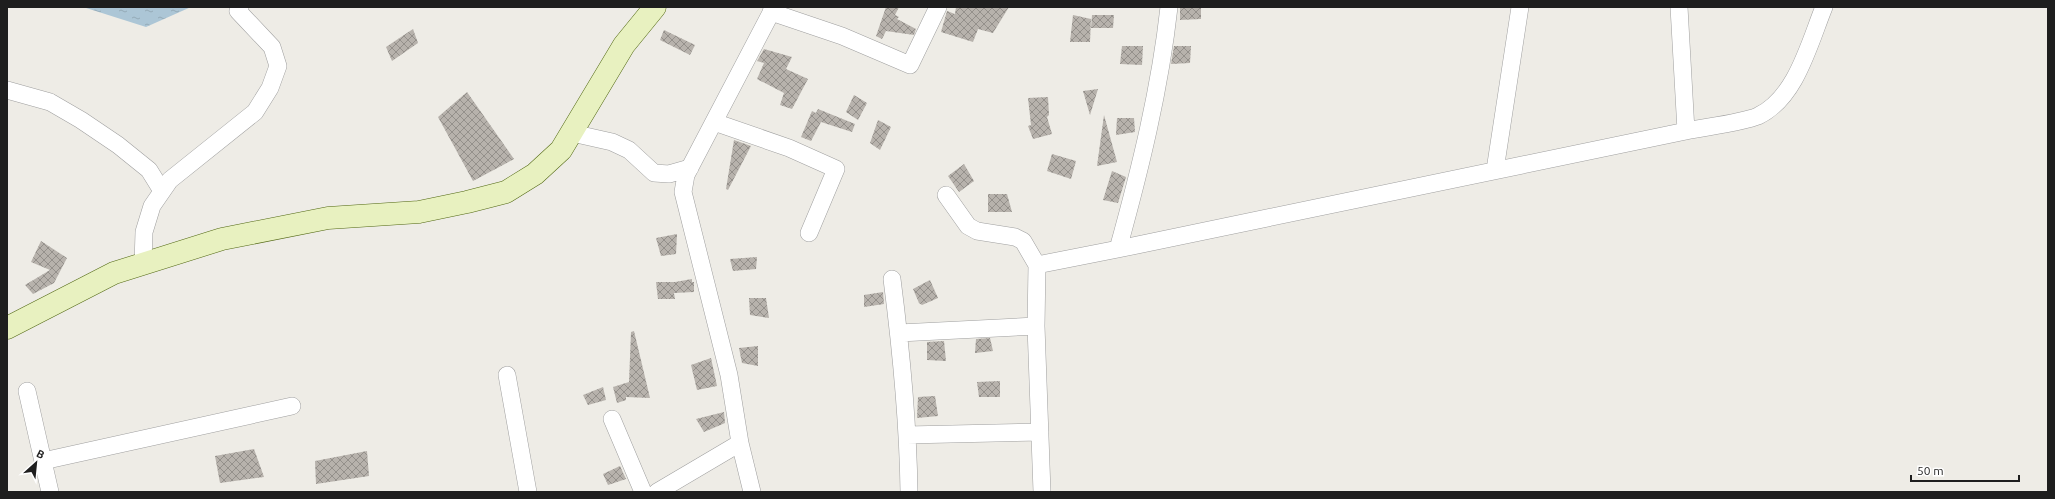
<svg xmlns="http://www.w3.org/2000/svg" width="2055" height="499" viewBox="0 0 2055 499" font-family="Ubuntu,sans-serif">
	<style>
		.water { fill: url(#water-ripples) }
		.building { fill: url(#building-cross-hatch) }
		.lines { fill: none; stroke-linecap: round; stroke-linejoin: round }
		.street-casing { stroke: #9f9f9f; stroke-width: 18 }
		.secondary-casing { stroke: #526813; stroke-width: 23 }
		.street { stroke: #fff; stroke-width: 17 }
		.secondary { stroke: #e8f1c0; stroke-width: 22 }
	</style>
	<defs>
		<pattern id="water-ripples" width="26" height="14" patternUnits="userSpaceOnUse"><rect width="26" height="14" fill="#acc6d6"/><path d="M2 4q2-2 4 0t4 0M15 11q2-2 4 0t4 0" fill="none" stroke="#94aab7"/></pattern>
		<pattern id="building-cross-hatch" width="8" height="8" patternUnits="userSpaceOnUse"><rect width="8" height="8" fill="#b7b2ac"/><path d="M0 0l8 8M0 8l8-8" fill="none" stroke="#94908b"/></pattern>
	</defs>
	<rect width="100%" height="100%" fill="#eeece6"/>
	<path class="water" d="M83,7H191L146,27Z"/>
	<path class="building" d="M886,7H899L895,15L899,17L897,19L916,29L914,35L886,31L882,39L876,36Z
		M956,7H1009L993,33L978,29L973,42L941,32L947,11L955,14Z
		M1180,7H1201V19L1180,20Z
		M1073,15L1091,19L1090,42H1070Z
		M1092,15H1114L1113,28H1091Z
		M413,29L418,43L392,61L386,47Z
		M664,30L695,45L690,55L660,40Z
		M1122,46H1143L1142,65L1120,64Z
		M1174,46H1191L1190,63L1171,64Z
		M764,49L792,57L786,69L808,79L792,109L780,105L784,93L757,79L764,63L757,61Z
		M1098,89L1090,115L1083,91Z
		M467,92L514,159L473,181L438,117Z
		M854,95L867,103L858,120L846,112Z
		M1048,97L1049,115L1047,117L1052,134L1033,139L1028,126L1031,125L1028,98Z
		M818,109L855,124L852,132L821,122L811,141L801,137L812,111L816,113Z
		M1104,115L1117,162L1097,166Z
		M1117,118H1134L1135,132L1116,135Z
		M878,120L891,127L880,150L870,143Z
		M734,140L751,146L728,190L726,189Z
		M1052,154L1076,161L1071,179L1047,171Z
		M964,164L974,181L959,192L948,176Z
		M1112,171L1126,177L1118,203L1103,200Z
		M988,194H1007L1012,212H988Z
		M677,234L676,254L661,256L656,238Z
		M41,241L67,258L54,283L33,294L25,285L50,270L31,262Z
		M757,257L756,269L733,271L730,259Z
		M692,279V282H694V292L674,293L675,299H658L656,282H675Z
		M930,280L938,298L922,305L919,303L913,289Z
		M883,292L884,304L864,307V295Z
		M749,298H766L769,318L750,315Z
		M634,331L650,398L626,397V400L617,403L613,387L629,382L631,332Z
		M990,338L993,351L975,353L976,339Z
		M944,341L946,361L927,360V342Z
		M758,346V366L742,363L739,348Z
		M711,358L717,386L697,390L691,365Z
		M1000,381V397H979L977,382Z
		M603,387L606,400L588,405L583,395Z
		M935,396L938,416L917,418L918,397Z
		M724,412L725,423L704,432L696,419Z
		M254,449L264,477L220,483L215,456Z
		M367,451L369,476L316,484L315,461Z
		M620,466L626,479L608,485L603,474Z"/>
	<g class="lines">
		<defs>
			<path id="street" d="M771,12L842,36L910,65L938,7
				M7,90L50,102L81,120L118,145L149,170L162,191
				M714,122L789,148L836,169L809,233
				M1686,131C1705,127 1741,123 1758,116C1796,98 1809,44 1824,7
				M572,133L612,142L629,150L654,173L669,174L690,168
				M1495,170L1520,7
				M946,195L968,226L977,231L1015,237L1023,241L1037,265L1036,326L1042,492
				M1118,249C1140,170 1160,89 1169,7
				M143,264L144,232L152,206L170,180L255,112L270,88L278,66L272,47L238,11L240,7
				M1037,265L1118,249L1686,131L1679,7
				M892,279C901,349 908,421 909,492
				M899,333L1036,326
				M507,375L528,492
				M27,391L50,492
				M612,419L643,492
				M907,435L1040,432
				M43,461L292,406
				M657,492L740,443
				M752,492L740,443L729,375L683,192L686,175L774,7"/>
			<path id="secondary" d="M7,328L114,273L222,239L328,218L419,212L467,202L506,192L535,174L561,150L624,45L655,7"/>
		</defs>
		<use href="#street" class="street-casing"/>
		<use href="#secondary" class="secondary-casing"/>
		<use href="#street" class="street"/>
		<use href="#secondary" class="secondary"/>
	</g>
	<rect width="2055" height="499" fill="none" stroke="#1e1e1e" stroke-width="16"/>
	<g transform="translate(36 463) rotate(27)" stroke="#ffffff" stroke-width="3" paint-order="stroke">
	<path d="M0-3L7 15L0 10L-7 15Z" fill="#1e1e1e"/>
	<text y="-6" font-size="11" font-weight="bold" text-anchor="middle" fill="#1e1e1e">B</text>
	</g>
	<path d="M1911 475v6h108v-6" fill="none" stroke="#1e1e1e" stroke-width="2"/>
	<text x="1917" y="475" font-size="12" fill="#1e1e1e" stroke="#ffffff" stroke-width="3" paint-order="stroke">50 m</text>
</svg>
